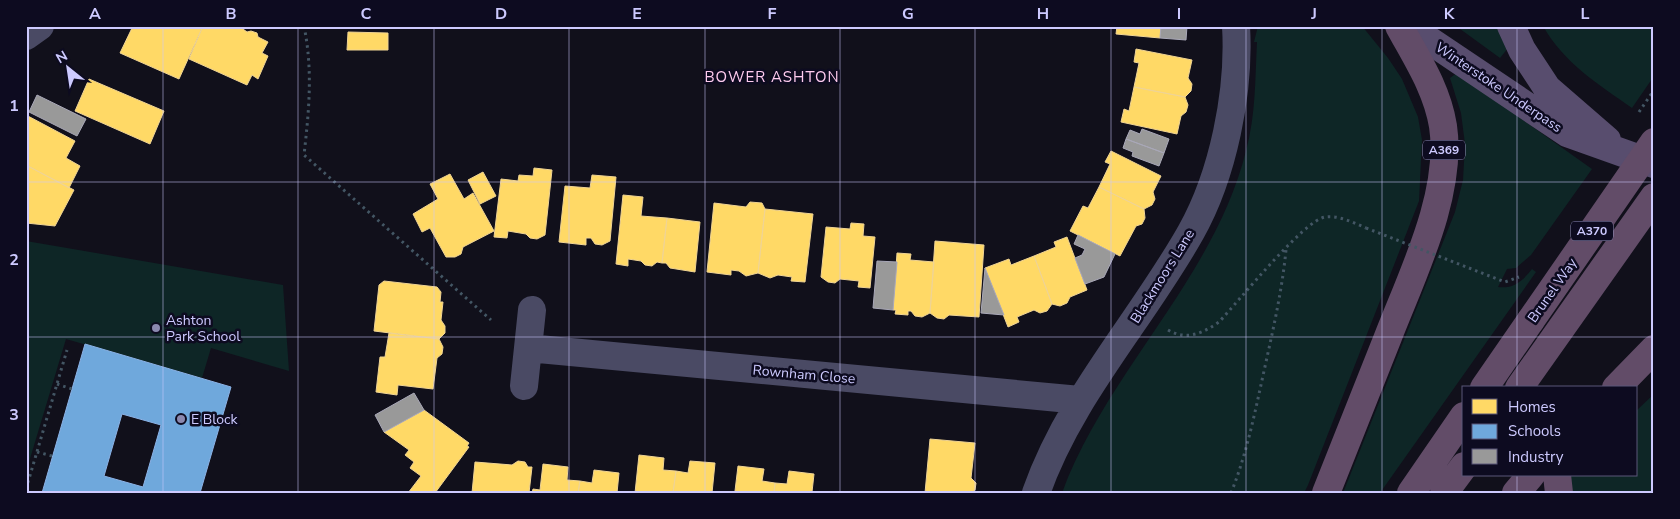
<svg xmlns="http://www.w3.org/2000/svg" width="1680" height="519" viewBox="0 0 1680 519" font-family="'Nunito Sans',sans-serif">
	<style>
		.green { fill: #0e2626 }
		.homes { fill: #ffd966; stroke: #f0d494 }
		.schools { fill: #6fa8dc; stroke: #8bb2e6; fill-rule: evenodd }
		.industry { fill: #999; stroke: #a9a8b8 }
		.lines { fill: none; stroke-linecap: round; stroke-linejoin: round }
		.path { stroke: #435664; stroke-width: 3; stroke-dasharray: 2.5 4; stroke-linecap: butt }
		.street { stroke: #4a4a64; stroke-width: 28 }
		.primary { stroke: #584d6e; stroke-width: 28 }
		.highway { stroke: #624c68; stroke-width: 28 }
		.path-bridge { stroke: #435664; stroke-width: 3; stroke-dasharray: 2.5 4; stroke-linecap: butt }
		.highway-bridge { stroke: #624c68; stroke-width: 28 }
		.grid { fill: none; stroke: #cdcaff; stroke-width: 1; stroke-opacity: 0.55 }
		.poi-dot { fill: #8b89af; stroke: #0d0b20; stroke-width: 2 }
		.labels { text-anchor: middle; stroke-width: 5; stroke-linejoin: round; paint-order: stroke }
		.shield { fill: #0d0b20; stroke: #9391bc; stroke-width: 1 }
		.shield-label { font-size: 12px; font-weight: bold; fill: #cdcaff }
		.street-label { font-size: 14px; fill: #cdcaff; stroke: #0d0b20 }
		.poi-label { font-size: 14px; fill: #cdcaff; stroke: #0d0b20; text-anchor: start }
		.neighbourhood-label { font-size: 15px; letter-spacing: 1px; fill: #ffccef; stroke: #0d0b20 }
		.neatline { fill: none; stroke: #cdcaff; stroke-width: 2 }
		.grid-label { font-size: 16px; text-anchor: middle; font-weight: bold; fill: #cdcaff }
	</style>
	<rect width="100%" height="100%" fill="#11101b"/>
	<path class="green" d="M1258,26H1362L1388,58L1402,79L1418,117L1422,140L1419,201L1308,485L1304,493H1062C1107,371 1214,279 1246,151C1256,114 1255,79 1257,42H1254Z
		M1456,26H1498L1508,48L1500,58Z
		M1543,26H1654V76L1632,108C1598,84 1564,63 1543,26Z
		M1457,73L1592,169L1531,255L1516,268L1507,269L1498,287C1513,289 1523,281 1532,269L1536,272L1380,493H1343L1455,212L1463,180L1465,144L1461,113L1450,78Z
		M26,241L283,285L289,371L211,348L202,378L66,339L26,472Z
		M1654,394V493H1549L1567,475H1636V411Z"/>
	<path class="homes" d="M133,26H203L179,79L120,53Z
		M203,26H239L247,32L251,31L257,33L258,37L268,42L262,53L268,56L258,79L252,75L247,85L189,59Z
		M1117,26H1161L1160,38L1116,34Z
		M348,32L388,33V50H347Z
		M1136,49L1192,60L1188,78L1192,84L1191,91L1185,97L1134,87L1139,63L1134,62Z
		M89,79L164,111L150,144L75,111Z
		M1134,87L1185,97L1188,105L1186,112L1181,116L1177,134L1121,122L1124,109L1129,111Z
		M26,115L75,141L66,158L80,166L69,188L26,165Z
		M1111,151L1161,176L1153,192L1155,199L1152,205L1144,209L1099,187L1110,164L1105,162Z
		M26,165L74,190L55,226L26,223Z
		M534,168L552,170L545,235L537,239L530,238L526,234L508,231L507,238L494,237L501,179L518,181L519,175L533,176Z
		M483,172L496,196L480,204L468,180Z
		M450,174L464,199L473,193L494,231L463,247L461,254L455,257H446L430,228L422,232L413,214L438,199L430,184Z
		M592,175L616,177L610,241L602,245L595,244L591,238H586V245L559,242L565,186L590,188Z
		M1099,187L1144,209L1145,218L1142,224L1136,226L1120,256L1070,231L1083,206L1088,208Z
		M623,195L643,197L641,216L667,218L662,263L657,262L652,266L645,265L641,261L628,259V266L616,264Z
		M750,202L762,203L765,209L758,273L746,276L739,271L731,270V275L707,272L714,203L746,207Z
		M765,209L813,214L805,282L791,281L792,277L778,275L770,278L758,273Z
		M667,218L700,222L695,272L670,268L666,263H662Z
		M851,223L864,224L863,236L875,237L870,288L858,287L859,281L840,279L835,283L828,282L821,277L826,227L850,229Z
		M1067,237L1087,290L1070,297L1067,303L1060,306L1052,304L1034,256L1056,247L1054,242Z
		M935,241L984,245L979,317L949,315L944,319L937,318L930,313Z
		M897,253L911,254L910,260L934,262L930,313L922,317L915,316L911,311H908V315L895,314L896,310H893Z
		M1034,256L1052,304L1047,311L1040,313L1034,310L1017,317L1019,322L1008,327L985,268L1009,259L1011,265Z
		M384,281L437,287L441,292L440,302H443L441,320L445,326V333L439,339L374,331L379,285Z
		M389,333L439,339L443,347L442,354L437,358L433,389L398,385L397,395L376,392L380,357H385Z
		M424,410L469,443L467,446L469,447L435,493H408L421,476L410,468L414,462L405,455L409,450L384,432Z
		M930,439L975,443L971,478L976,483L975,490L971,493H925Z
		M639,455L664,458L663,470L676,471L673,493H635Z
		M518,461L525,462L528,467H532L529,493H472L475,462L512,465Z
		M690,461L715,463L712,493H673L676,471L688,473Z
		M543,464L568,467L567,480L580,481L578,493H532L533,489L540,490Z
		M738,466L764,469L762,481L775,483L774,493H733L735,491Z
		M594,470L619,473L617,493H578L580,481L592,483Z
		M789,471L814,474L812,492L820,493H774L775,483L787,484Z"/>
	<path class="schools" d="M85,344L231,387L200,493H42ZM122,414L161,425L143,487L104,476Z"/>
	<path class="industry" d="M1161,26H1187L1186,40L1160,38Z
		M37,95L86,119L77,136L29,112Z
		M1142,129L1169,139L1164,153L1126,139L1130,130L1140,134Z
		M1126,139L1164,153L1159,166L1132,156L1133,152L1123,148Z
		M1078,235L1115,254L1104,277L1085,284L1075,258L1082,255L1085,249L1074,244Z
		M877,261L897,262L893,310L873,308Z
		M985,268L1004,315L981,313Z
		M414,393L424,410L384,432L375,415Z"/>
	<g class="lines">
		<path class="path" d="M304,26C313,70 309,111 304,155L491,320
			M1168,330C1187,341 1203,333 1219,322C1238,302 1304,220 1325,217C1339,215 1354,223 1366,228
			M57,384L72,389
			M37,452L52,456
			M26,489L67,350
			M1231,493C1247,453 1255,412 1264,371C1273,330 1282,291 1286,250"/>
		<path class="street" d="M26,36L40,26
			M528,348L1080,400
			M524,386L532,310
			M1036,493C1070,396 1141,321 1191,232C1223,175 1240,92 1236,26"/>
		<path class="primary" d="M1408,26L1567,133L1654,164
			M1511,26L1522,50L1547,88L1607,140"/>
		<path class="highway" d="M1484,388L1531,320
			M1519,388L1654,197
			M1616,388L1654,349
			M1557,475L1559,493
			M1326,493C1347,441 1367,389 1388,337C1412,275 1453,194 1443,126C1437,89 1417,59 1399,26
			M1411,493L1464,416
			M1444,493L1464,466
			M1516,493L1531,475"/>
		<path class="path-bridge" d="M1639,112L1654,90
			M1366,228L1505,282L1519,277"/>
		<path class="highway-bridge" d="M1531,320L1654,142"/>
	</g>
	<path class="grid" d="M163,26V493M298,26V493M434,26V493M569,26V493M705,26V493M840,26V493M975,26V493M1111,26V493M1246,26V493M1382,26V493M1517,26V388M26,182H1654M26,337H1654M1517,475V493"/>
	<g class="poi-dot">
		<circle cx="156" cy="328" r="5"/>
		<circle cx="181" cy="419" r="5"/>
	</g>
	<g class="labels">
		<g class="shield">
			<rect x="1423" y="140.5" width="42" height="19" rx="4"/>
			<rect x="1571" y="221.5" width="42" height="19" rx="4"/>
		</g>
		<g class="shield-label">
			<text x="1444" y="154">A369</text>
			<text x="1592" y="235">A370</text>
		</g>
		<g class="street-label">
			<text transform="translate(1499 87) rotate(34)" y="5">Winterstoke Underpass</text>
			<text transform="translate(1162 276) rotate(-58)" y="5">Blackmoors Lane</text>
			<text transform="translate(1552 290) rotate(-55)" y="5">Brunel Way</text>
			<text transform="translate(804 374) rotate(5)" y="5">Rownham Close</text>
		</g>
		<g class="poi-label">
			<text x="166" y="325">Ashton<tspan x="166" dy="16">Park School</tspan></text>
			<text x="191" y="424">E Block</text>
		</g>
		<g class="neighbourhood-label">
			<text x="772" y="82">BOWER ASHTON</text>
		</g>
	</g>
	<rect width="1680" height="519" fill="none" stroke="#0d0b20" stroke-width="55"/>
	<rect x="1462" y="386" width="175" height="90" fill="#0d0b20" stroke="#5a5779"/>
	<rect x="1472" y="399" width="25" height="15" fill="#ffd966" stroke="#5a5779"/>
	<text x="1508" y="412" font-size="15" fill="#cdcaff">Homes</text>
	<rect x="1472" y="424" width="25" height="15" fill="#6fa8dc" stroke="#5a5779"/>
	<text x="1508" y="436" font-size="15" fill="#cdcaff">Schools</text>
	<rect x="1472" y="449" width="25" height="15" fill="#999999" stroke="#5a5779"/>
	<text x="1508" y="462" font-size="15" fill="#cdcaff">Industry</text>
	<g transform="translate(68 68) rotate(330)" stroke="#0d0b20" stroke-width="4" paint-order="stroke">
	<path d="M0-4L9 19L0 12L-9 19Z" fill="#cdcaff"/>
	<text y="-8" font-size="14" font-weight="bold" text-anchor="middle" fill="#cdcaff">N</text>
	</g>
	<rect x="28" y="28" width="1624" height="464" class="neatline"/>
	<g class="grid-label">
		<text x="95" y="19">A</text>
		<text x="231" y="19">B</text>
		<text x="366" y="19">C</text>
		<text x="501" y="19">D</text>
		<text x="637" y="19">E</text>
		<text x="772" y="19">F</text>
		<text x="908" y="19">G</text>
		<text x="1043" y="19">H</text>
		<text x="1179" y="19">I</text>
		<text x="1314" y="19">J</text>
		<text x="1449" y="19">K</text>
		<text x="1585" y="19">L</text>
		<text x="14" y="111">1</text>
		<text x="14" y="265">2</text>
		<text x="14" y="420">3</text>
	</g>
</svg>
